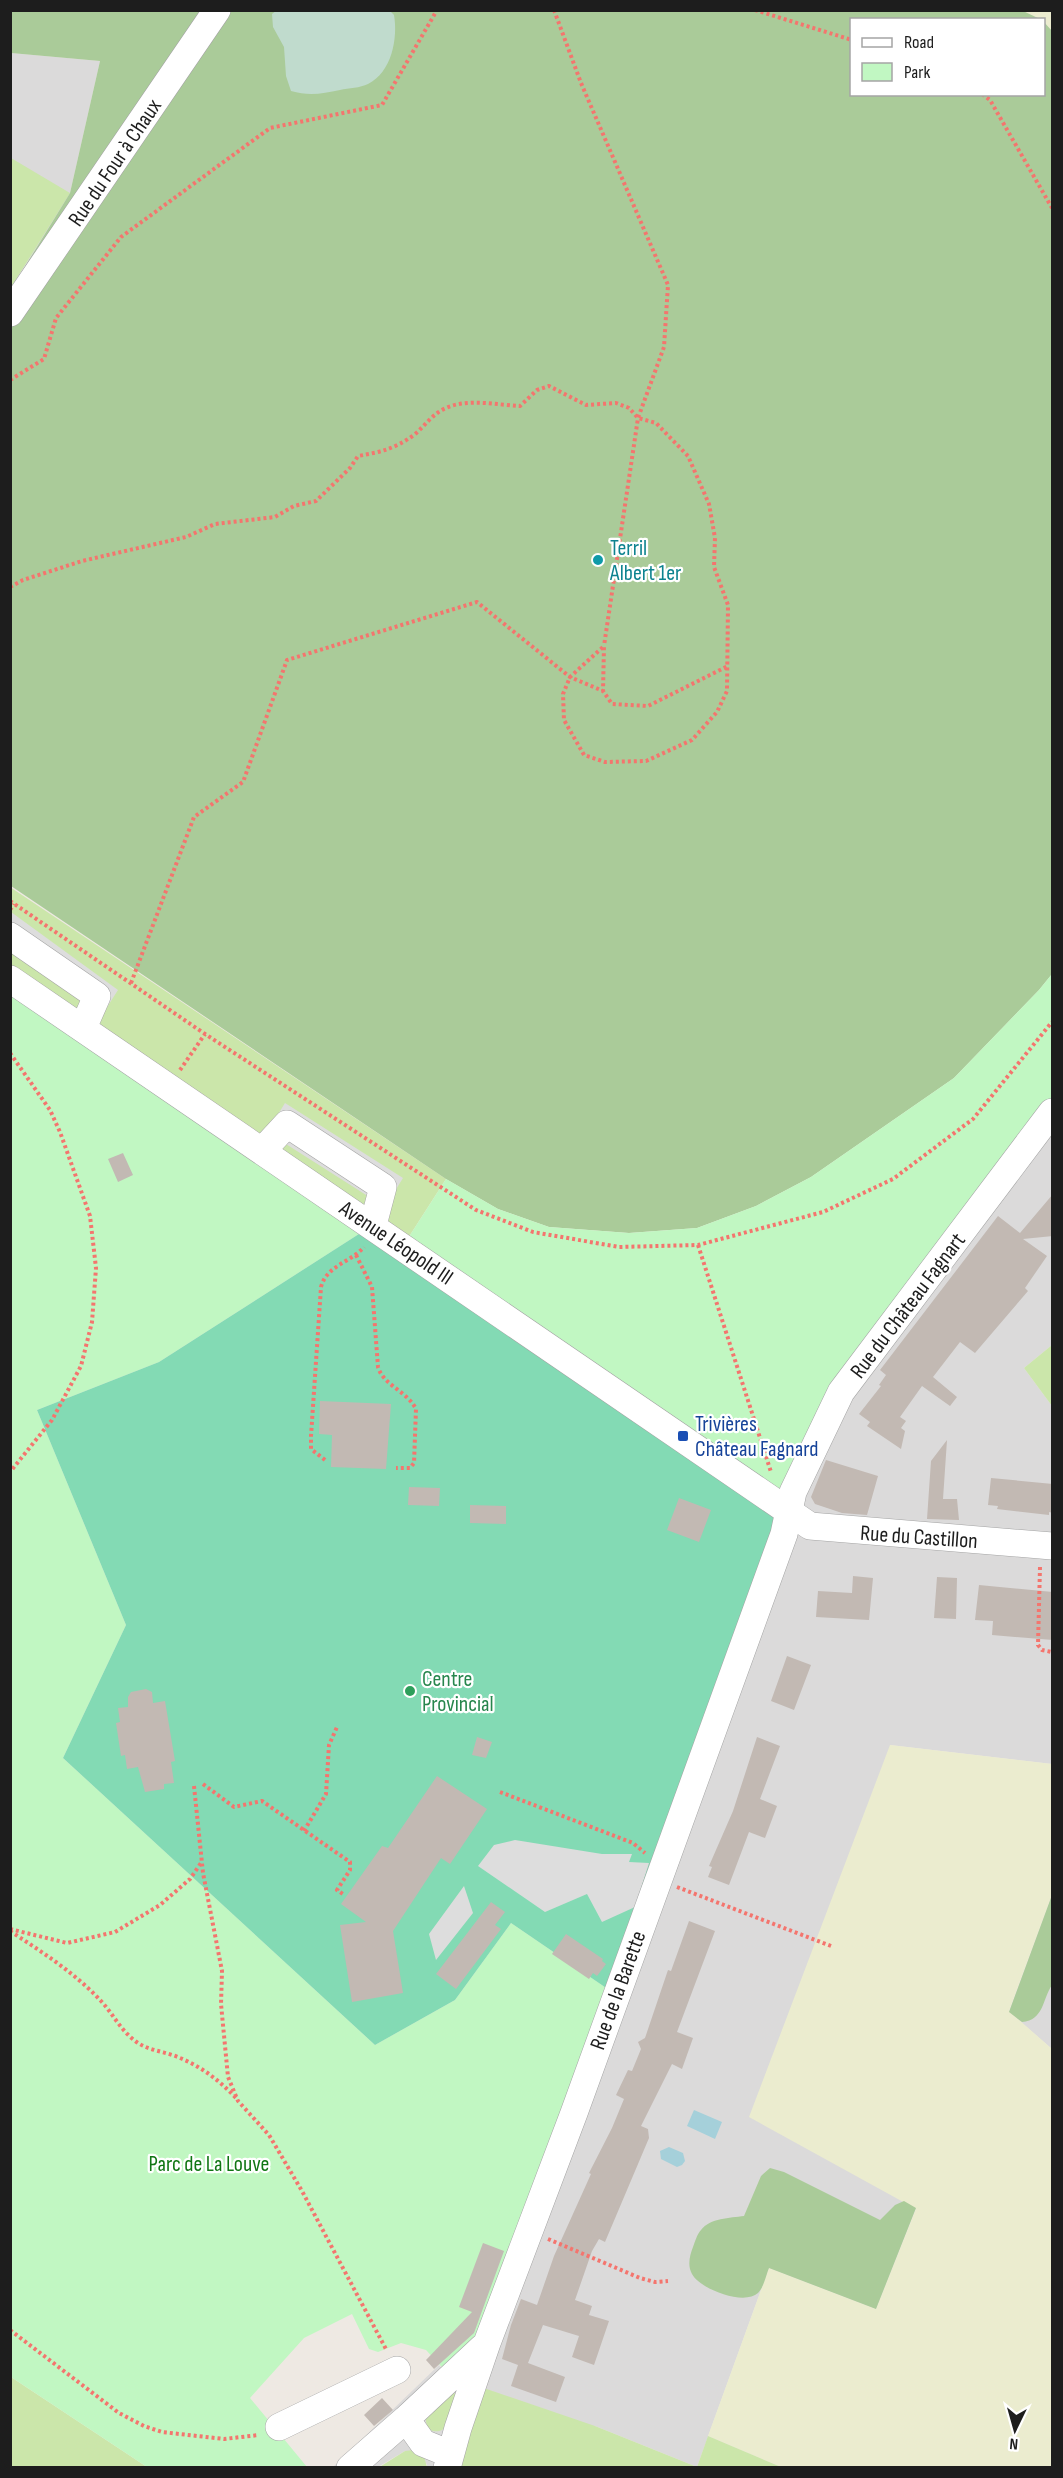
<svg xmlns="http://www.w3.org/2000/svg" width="1063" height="2478" viewBox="0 0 1063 2478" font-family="'Sofia Sans Condensed',sans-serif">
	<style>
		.residential { fill: #dbdada }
		.farmland { fill: #ebeccf }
		.grass { fill: #cbe6aa }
		.forest { fill: #aacb99 }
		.wetland { fill: #c0dbcd }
		.park { fill: #c1f7c2 }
		.pitch { fill: #83dab4 }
		.parking { fill: #ddd }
		.water { fill: #a5d0da }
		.building { fill: #c2b9b3 }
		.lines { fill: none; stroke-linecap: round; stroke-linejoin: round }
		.minor-casing { stroke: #a4a4a4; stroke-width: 28 }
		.path { stroke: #f4756e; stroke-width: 4; stroke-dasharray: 3 3; stroke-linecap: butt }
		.minor { stroke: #fff; stroke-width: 27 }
		.culture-dot { fill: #0f9aa8; stroke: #fff; stroke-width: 2 }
		.transit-dot { fill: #1a4fb4; stroke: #fff; stroke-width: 2 }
		.leisure-dot { fill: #2e9e5b; stroke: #fff; stroke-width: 2 }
		.labels { text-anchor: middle; stroke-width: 4.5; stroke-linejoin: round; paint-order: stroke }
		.street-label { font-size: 22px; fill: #1d1d1d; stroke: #fff }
		.culture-label { font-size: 22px; fill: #0d838f; stroke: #fff; text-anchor: start }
		.transit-label { font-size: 22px; fill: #164399; stroke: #fff; text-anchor: start }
		.leisure-label { font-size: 22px; fill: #27864d; stroke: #fff; text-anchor: start }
		.park-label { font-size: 22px; fill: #107613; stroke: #fff }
	</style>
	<rect width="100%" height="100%" fill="#eee9e3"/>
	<path class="residential" d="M11,53L100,61L70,193L11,291Z
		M1052,1112V1345L1024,1368L1052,1406V1764L890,1745L916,2208L876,2309L769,2268L697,2467L595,2426L447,2467H427V2464L405,2451L378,2467L332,2468L439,2365L451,2377L816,1441Z
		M1052,1895V2049L1009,2012Z"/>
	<path class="farmland" d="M1021,11H1052V31L1044,22V20Z
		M890,1745L1052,1764V1895L1009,2011L1052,2049V2467H781L708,2436L769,2268L876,2309L916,2209L749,2117Z"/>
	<path class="grass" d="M11,158L70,193L10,289Z
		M10,887L446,1179L403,1246L11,979Z
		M1052,1345V1406L1024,1368Z
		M10,2377H11L147,2467H11Z
		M472,2384L595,2426L697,2467L708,2436L781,2467L447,2468Z
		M452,2392L456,2394L444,2429C434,2435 425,2429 426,2418Z
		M413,2450L423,2453L427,2467L378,2468L405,2451Z"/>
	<path class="forest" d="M1021,10L1040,19L852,20V94H1044V22L1052,31V974L1039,990L954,1078L811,1177L756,1206L697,1228L629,1233L549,1227L498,1209L446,1179L11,886L10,291L70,193L100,61L11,53V11Z
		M1052,1895V1985C1042,2000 1044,2020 1022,2022L1009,2012Z
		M770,2168L784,2172L880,2220L895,2205L904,2201L916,2208L876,2309L769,2268C766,2275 764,2287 758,2293C744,2306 700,2289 692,2274C687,2265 690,2255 693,2247C695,2242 697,2234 701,2230C710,2218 730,2218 744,2216L761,2176Z"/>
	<path class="wetland" d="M277,10L390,11L394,15C398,38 392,72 368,84C360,88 349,88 340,90C322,94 308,96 291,91L286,76L284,47L273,27L272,14Z"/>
	<path class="park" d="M1052,974V1112L841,1392L789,1513L403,1246L446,1179L498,1209L549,1227L629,1233L697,1228L756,1206L811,1177L954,1078L1039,990Z
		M10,979L373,1225L159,1362L37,1410L126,1625L63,1758L375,2045L455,2000L511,1923L615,1994L487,2343L451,2377L426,2350L401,2343L378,2352L369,2349L352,2314L304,2338L250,2398L307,2467H147L11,2377Z"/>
	<path class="pitch" d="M373,1225L782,1507L615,1994L511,1923L455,2000L375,2045L63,1758L126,1625L37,1410L159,1362Z"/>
	<path class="parking" d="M11,912L118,990L102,1015L11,951Z
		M285,1103L403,1178L385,1207L267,1132Z
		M515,1840L602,1854H632L629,1862L649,1863L635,1907L602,1922L587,1894L545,1912L478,1866L494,1845Z
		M464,1886L473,1913L436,1960L429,1934Z"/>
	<path class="water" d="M694,2110L722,2122L715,2139L687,2126Z
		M669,2147L683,2153L685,2161L682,2165L677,2167L661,2159L660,2151Z"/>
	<path class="building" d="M123,1153L133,1175L118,1182L108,1159Z
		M1053,1194V1236L1023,1239L1047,1256L1025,1288L1028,1291L975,1353L960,1342L933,1377L957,1397L950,1406L922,1386L900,1417L906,1421L901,1428L905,1431L901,1449L867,1426L870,1422L859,1414L881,1386L879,1385L886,1375L880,1370L998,1216L1020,1233Z
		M320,1401L391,1404L386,1469L331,1467L332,1435L319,1434Z
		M947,1440L943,1499H957L959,1520L927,1519L931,1461Z
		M826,1460L878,1476L867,1515L842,1513L815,1504L811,1497Z
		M991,1478L1053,1484V1513L1049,1512V1515L997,1509L998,1506L988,1505Z
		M409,1487L440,1488L439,1506L408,1505Z
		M679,1498L711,1510L699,1542L667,1530Z
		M470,1505L506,1506V1524L470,1523Z
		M853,1576L873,1578L869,1620L816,1617L818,1591L852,1593Z
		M937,1577L957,1578L956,1619L934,1618Z
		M979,1585L1053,1592V1640L992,1635L993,1621L975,1620Z
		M787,1656L811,1665L794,1710L771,1701Z
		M146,1689L152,1692L153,1703L165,1701L175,1761L171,1762L174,1783L164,1784V1789L145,1792L138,1767L127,1769L125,1755L121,1756L116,1723L120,1722L118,1708L128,1707V1697L131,1692Z
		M477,1737L492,1742L486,1758L472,1755Z
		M757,1737L780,1746L760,1799L777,1806L765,1838L749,1832L729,1885L708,1877L712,1867L709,1866L733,1811Z
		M437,1776L487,1809L450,1864L441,1858L393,1931L403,1993L352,2002L340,1925L366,1922L341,1904L382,1846L388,1848Z
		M491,1902L505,1912L495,1925L501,1929L456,1989L436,1974Z
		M689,1921L715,1931L677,2032L693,2038L682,2069L672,2064L641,2126L648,2129L649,2138L605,2242L599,2239L592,2251L575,2300L592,2306L589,2315L609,2321L594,2365L572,2357L579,2336L543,2325L528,2363L565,2377L556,2402L511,2386L518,2365L502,2359L511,2325L521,2299L537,2305L554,2256L591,2174L589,2173L612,2128L624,2099L616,2095L628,2070L632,2071L641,2049L638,2042L645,2038L668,1970L671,1971Z
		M566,1934L603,1959L602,1961L606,1964L597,1976L593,1973L589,1979L552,1954Z
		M483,2243L504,2251L474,2333L434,2369L426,2360L472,2312L459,2307Z
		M382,2398L393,2410L374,2426L364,2415Z"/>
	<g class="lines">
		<defs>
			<path id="minor" d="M10,313L217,10
				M10,936L97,996L83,1028
				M10,979L810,1526L1052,1546
				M262,1151L287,1124L383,1187L373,1225
				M406,2419L423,2443L450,2454
				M279,2427L397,2370
				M350,2468L406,2419L482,2348
				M447,2468L458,2428L487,2343L574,2113L784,1534L793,1492L841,1392L1052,1112"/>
		</defs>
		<use href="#minor" class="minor-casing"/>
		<path class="path" d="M554,10L581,83L668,285L664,347L638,418L604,646
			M755,10L852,40
			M982,94L990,100L1052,208
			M10,380L44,359L56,318L121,237L270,128L382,105L437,10
			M10,587L23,580L82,561L186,537L215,524L275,517L294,506L316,501L350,468L358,456C381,452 394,449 414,435C425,426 432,414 446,408C468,398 497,405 520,406L537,390L549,386L586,405L616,403L629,408L638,418L656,423L688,456L709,504L715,538L714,567L728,605L727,691L717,712L692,740L646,761L605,762L584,755L564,720L563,694L570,677L604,646L603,691
			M10,901L205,1034L476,1210L533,1232L619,1247L698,1245L823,1212L893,1179L973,1119L1052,1022
			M10,910L14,904
			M131,983L194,817L243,782L287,660L477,602L570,677L603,691L612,704L648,706L728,666
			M10,1053L50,1110L60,1132L90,1216L96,1268L92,1322L81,1366L52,1420L10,1472
			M180,1070L205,1034
			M698,1245L771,1472
			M356,1255L372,1287L378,1367C384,1386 407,1391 416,1409L414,1463L410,1468H396
			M325,1460L311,1449V1436L321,1287C327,1265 350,1263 364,1247
			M1040,1567L1038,1645L1042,1650L1052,1652
			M203,1784L234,1807L262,1801L350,1862V1870L337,1890L343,1894
			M194,1786L203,1873L222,1971L221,2004L228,2077L238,2101L269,2135L302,2191L387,2351
			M500,1792L633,1843L645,1853
			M304,1831L326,1794L329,1745L337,1727
			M677,1887L831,1946
			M10,1929L67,1943L115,1932L160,1905L190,1879L201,1863
			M10,1931C42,1952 75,1973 101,2001C113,2014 120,2029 134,2040C147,2051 165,2051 180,2058C202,2067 220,2081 236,2098
			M548,2239L640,2278L655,2282L668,2281
			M10,2330L119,2413L144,2426L162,2432L224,2439L259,2435"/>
		<use href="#minor" class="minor"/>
	</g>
	<circle class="culture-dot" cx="598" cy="560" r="6"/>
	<rect class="transit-dot" x="677" y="1430" width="12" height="12" rx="3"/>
	<circle class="leisure-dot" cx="410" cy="1691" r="6"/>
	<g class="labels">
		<g class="street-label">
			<text transform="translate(114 162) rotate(-56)" y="8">Rue du Four à Chaux</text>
			<text transform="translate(397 1242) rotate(34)" y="8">Avenue Léopold III</text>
			<text transform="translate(907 1305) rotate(-53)" y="8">Rue du Château Fagnart</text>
			<text transform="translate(919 1536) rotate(4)" y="8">Rue du Castillon</text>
			<text transform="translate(617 1990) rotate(-70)" y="8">Rue de la Barette</text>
		</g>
		<g class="culture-label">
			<text x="610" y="555">Terril<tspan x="610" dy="25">Albert 1er</tspan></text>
		</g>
		<g class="transit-label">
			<text x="695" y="1431">Trivières<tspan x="695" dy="25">Château Fagnard</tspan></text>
		</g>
		<g class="leisure-label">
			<text x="422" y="1686">Centre<tspan x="422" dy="25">Provincial</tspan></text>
		</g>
		<g class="park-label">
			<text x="209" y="2171">Parc de La Louve</text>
		</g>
	</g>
	<rect width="1063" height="2478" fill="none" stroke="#1d1d1d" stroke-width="24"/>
	<rect x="850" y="18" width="195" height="78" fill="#ffffff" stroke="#a5a5a5" stroke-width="1.5"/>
	<rect x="862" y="38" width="30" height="9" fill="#ffffff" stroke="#a5a5a5" stroke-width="1.5"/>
	<text x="904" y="48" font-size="18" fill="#1d1d1d">Road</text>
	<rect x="862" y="63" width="30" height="18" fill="#c1f7c2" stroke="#a5a5a5" stroke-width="1.5"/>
	<text x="904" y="78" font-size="18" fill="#1d1d1d">Park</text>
	<g transform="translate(1015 2430) rotate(185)" stroke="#ffffff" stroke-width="4.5" paint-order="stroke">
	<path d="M0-4.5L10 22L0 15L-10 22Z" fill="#1d1d1d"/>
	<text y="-9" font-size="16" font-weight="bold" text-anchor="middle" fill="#1d1d1d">N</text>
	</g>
</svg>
